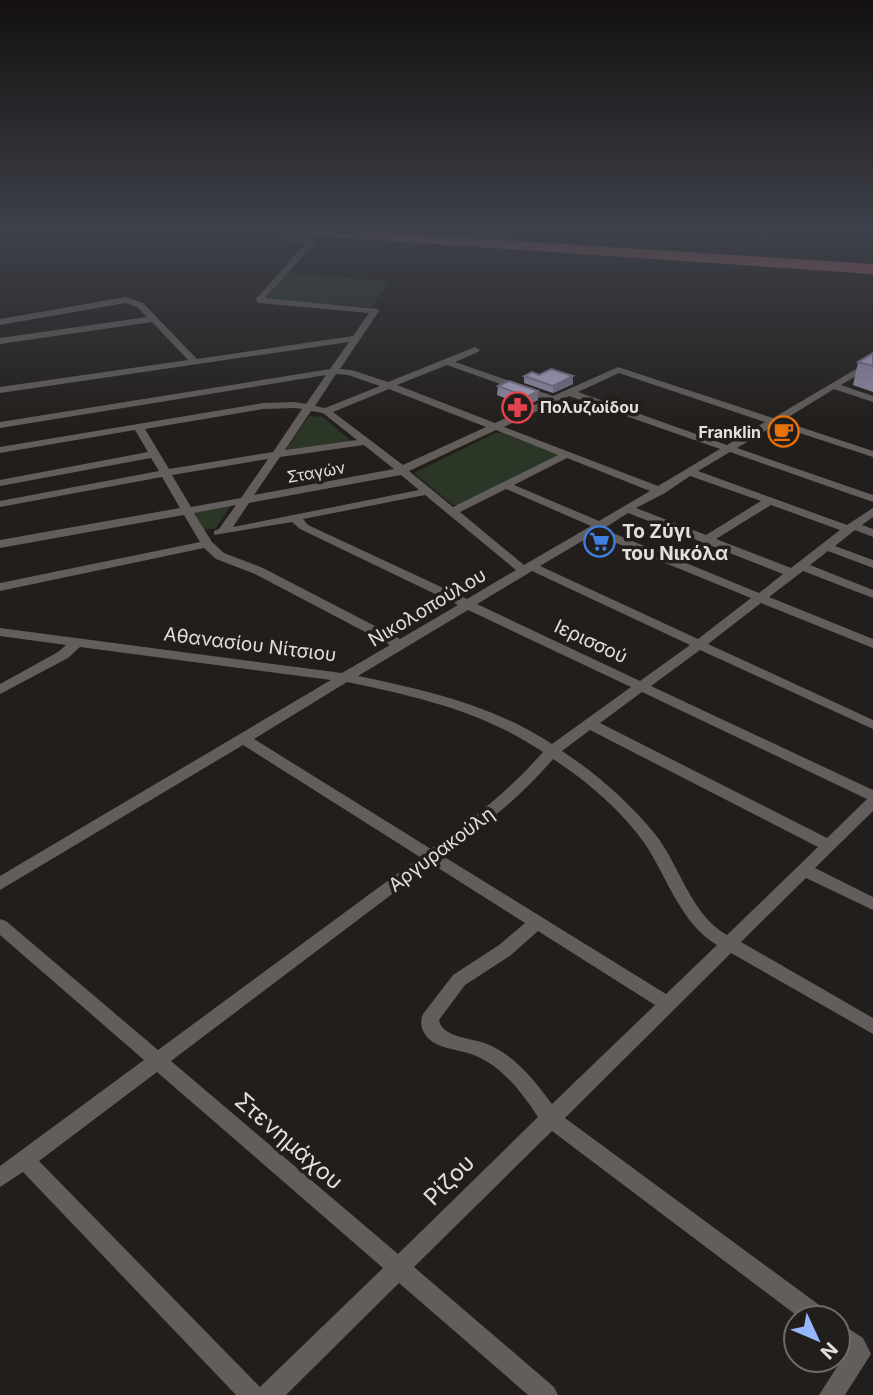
<svg xmlns="http://www.w3.org/2000/svg" width="873" height="1395" viewBox="0 0 873 1395" font-family="Inter,sans-serif">
	<style>
		.green { fill: #2b3627 }
		.lines { fill: none; stroke-linecap: round; stroke-linejoin: round }
		.street { fill: #635e5b; fill-rule: evenodd }
		.highway { fill: #b9666f; fill-rule: evenodd }
		.wall { fill: #8e8ba4 }
		.shaded-wall { fill: #747186 }
		.building { fill: #a5a2bf; stroke: #747186; stroke-width: 2 }
		.labels { text-anchor: middle; stroke-width: 7; stroke-linejoin: round; paint-order: stroke }
		.far-poi-label { font-size: 16px; font-weight: bold; fill: #e2dfde; stroke: #221e1b; text-anchor: start }
		.far-street-label { font-size: 16px; fill: #e2dfde; stroke: #221e1b }
		.poi-label { font-size: 19px; font-weight: bold; fill: #e2dfde; stroke: #221e1b; text-anchor: start }
		.street-label { font-size: 19px; fill: #e2dfde; stroke: #221e1b }
		.near-street-label { font-size: 23px; fill: #e2dfde; stroke: #221e1b }
	</style>
	<rect width="100%" height="100%" fill="#221e1b"/>
	<path class="green" d="M286,273L385,281L389,282L371,307L265,299Z
		M309,416L323,417L351,441L286,450Z
		M495,433H502L559,455L459,505H453L414,473Z
		M231,505L215,529H203L194,511Z"/>
	<g class="lines">
		<path class="street" d="M285,232H291L294,237L316,242L265,298L378,309L379,311L340,369L352,370L388,382L475,347L480,350L478,352L455,362L553,396L618,367L773,418L873,359V366L841,385L873,396V402L834,389L782,421L873,451V457L775,425L737,448L873,495V502L730,452L698,471L847,525L873,508V517L862,525L873,529V537L855,530L835,546L873,560V568L828,551L810,565L873,590V598L803,571L769,597L873,639V648L761,603L708,644L873,720V729L700,650L651,686L873,790V811L815,868L873,897V910L806,878L741,942L873,1018V1034L731,953L565,1118L826,1310L829,1318H800L552,1131L414,1267L554,1387L558,1395H528L399,1283L286,1395H236L23,1172L0,1187V1166L144,1060L0,935V919L6,921L158,1050L420,857L243,745L0,890V876L331,680L80,647L68,658L0,694V684L58,652L66,645L0,636V628L342,673L390,645L255,574L216,559L204,548L0,591V583L200,542L184,515L0,548V540L180,508L162,477L0,507V501L159,471L151,458L0,486V480L148,452L135,430L0,453V447L263,403L295,402L306,404L326,375L0,428V422L330,369L349,342L0,393V387L188,360L152,322L0,344V338L147,317L137,307L125,303L0,325V319L126,297L143,303L197,359L353,336L369,313L259,303L255,300L306,243L288,241ZM447,365L545,400L495,423L397,385ZM619,373L765,422L727,445L578,392ZM336,374L348,375L380,386L325,408L315,406ZM389,389L486,427L403,465L333,412ZM569,396L720,449L658,486L504,427ZM295,408L302,409L273,452L169,469L145,429L263,409ZM311,411L323,413L357,440L285,450ZM496,430L558,455L453,507L409,471ZM364,445L394,469L254,495L280,457ZM567,458L650,491L599,521L514,485ZM268,459L241,498L191,507L172,475ZM401,475L419,490L233,527L249,503ZM690,476L761,501L706,535L636,508L665,493ZM506,489L591,526L524,565L460,512ZM425,495L516,570L467,599L308,525L303,519ZM236,505L219,529L214,531V535L292,522L300,529L458,605L400,639L263,568L224,553L212,542L194,513ZM771,505L840,530L791,568L716,539ZM628,513L783,574L759,593L603,529ZM594,534L751,598L698,639L540,566ZM532,571L690,645L640,681L477,604ZM468,610L631,687L552,744C492,705 426,690 358,676ZM347,682C418,697 482,711 543,752C510,790 472,819 431,849L254,739ZM642,692L867,799L827,838L600,723ZM590,730L818,847L727,935C690,914 680,865 655,834C628,801 597,774 562,751ZM553,759C587,781 621,810 645,844C667,877 681,924 717,945L666,994L443,856C483,826 521,797 553,759ZM432,864L525,923L499,945L453,975L423,1014C419,1023 422,1032 429,1039C441,1050 461,1049 476,1056C504,1068 522,1093 538,1117L398,1254L171,1061ZM538,931L655,1005L552,1104C534,1080 516,1056 487,1044C473,1038 442,1038 439,1020L465,985L511,955ZM157,1072L383,1268L260,1387L39,1161Z
			M838,1322L863,1338L871,1354L845,1395H819L846,1353L838,1347Z"/>
		<path class="highway" d="M309,232H377L873,264V274L316,236Z"/>
	</g>
	<path class="wall" d="M873,353V392L853,385L858,362Z
		M524,376L573,384L553,393L524,383Z
		M498,386L538,391V400L526,406L497,395Z"/>
	<path class="shaded-wall" d="M573,376V384L553,393V386Z
		M538,391V400L526,406L527,397Z"/>
	<path class="building" d="M873,353V366L858,362Z
		M551,369L573,376L553,386L524,376L532,372L539,375Z
		M509,381L538,391L527,397L498,386Z"/>
	<linearGradient id="sky" x2="0" y2="1"><stop stop-color="#13100f"/><stop offset="0.54" stop-color="#3e414a"/><stop offset="1" stop-color="#3e414a" stop-opacity="0"/></linearGradient>
	<rect width="873" height="427" fill="url(#sky)"/>
	<defs>
		<symbol id="pharmacy-ring" viewBox="-11 -11 22 22"><circle r="9.5" fill="#221e1b" stroke="#e0444e" stroke-width="1.5"/><path d="M-2-6h4v4h4v4h-4v4h-4v-4h-4v-4h4Z" fill="#e0444e"/></symbol>
		<symbol id="cafe-ring" viewBox="-11 -11 22 22"><circle r="9.5" fill="#221e1b" stroke="#e8710a" stroke-width="1.5"/><path d="M-5.5-4.5H6V0H3Q3 3.5 0 3.5H-2.5Q-5.5 3.5-5.5 0ZM3-3.2v2h1.7v-2ZM-6 4.5H4V6H-6Z" fill="#e8710a"/></symbol>
		<symbol id="supermarket-ring" viewBox="-11 -11 22 22"><circle r="9.5" fill="#221e1b" stroke="#3f7fe0" stroke-width="1.5"/><path d="M-6-5.5h2.5l.6 2H6L4.5 2H-2.5L-4.4-4H-6ZM-1.5 3.2a1.3 1.3 0 1 0 .1 0ZM3 3.2a1.3 1.3 0 1 0 .1 0Z" fill="#3f7fe0"/></symbol>
	</defs>
	<g fill-rule="evenodd">
		<use href="#pharmacy-ring" x="500" y="390" width="35" height="35"/>
		<use href="#cafe-ring" x="766" y="414" width="35" height="35"/>
		<use href="#supermarket-ring" x="582" y="524" width="35" height="35"/>
	</g>
	<g class="labels">
		<g class="far-poi-label">
			<text x="540" y="413">Πολυζωίδου</text>
			<text x="761" y="438" text-anchor="end">Franklin</text>
		</g>
		<g class="far-street-label">
			<text transform="translate(316 472) rotate(-10)" y="6">Σταγών</text>
		</g>
		<g class="poi-label">
			<text x="622" y="538">Το Ζύγι<tspan x="622" dy="22">του Νικόλα</tspan></text>
		</g>
		<g class="street-label">
			<text transform="translate(427 607) rotate(-31)" y="7">Νικολοπούλου</text>
			<text transform="translate(591 641) rotate(25)" y="7">Ιερισσού</text>
			<text transform="translate(250 644) rotate(7)" y="7">Αθανασίου Νίτσιου</text>
			<text transform="translate(441 849) rotate(-37)" y="7">Αργυρακούλη</text>
		</g>
		<g class="near-street-label">
			<text transform="translate(289 1141) rotate(41)" y="8">Στενημάχου</text>
			<text transform="translate(449 1180) rotate(-45)" y="8">Ρίζου</text>
		</g>
	</g>
	<g transform="translate(817 1339) rotate(134)"><circle r="33" fill="#221e1b" stroke="#6f6b69" stroke-width="2"/>
	<path d="M0-5L12 26L0 18L-12 26Z" fill="#96b6fd"/>
	<text y="-10" font-size="19" font-weight="bold" text-anchor="middle" fill="#e2dfde">N</text>
	</g>
</svg>
